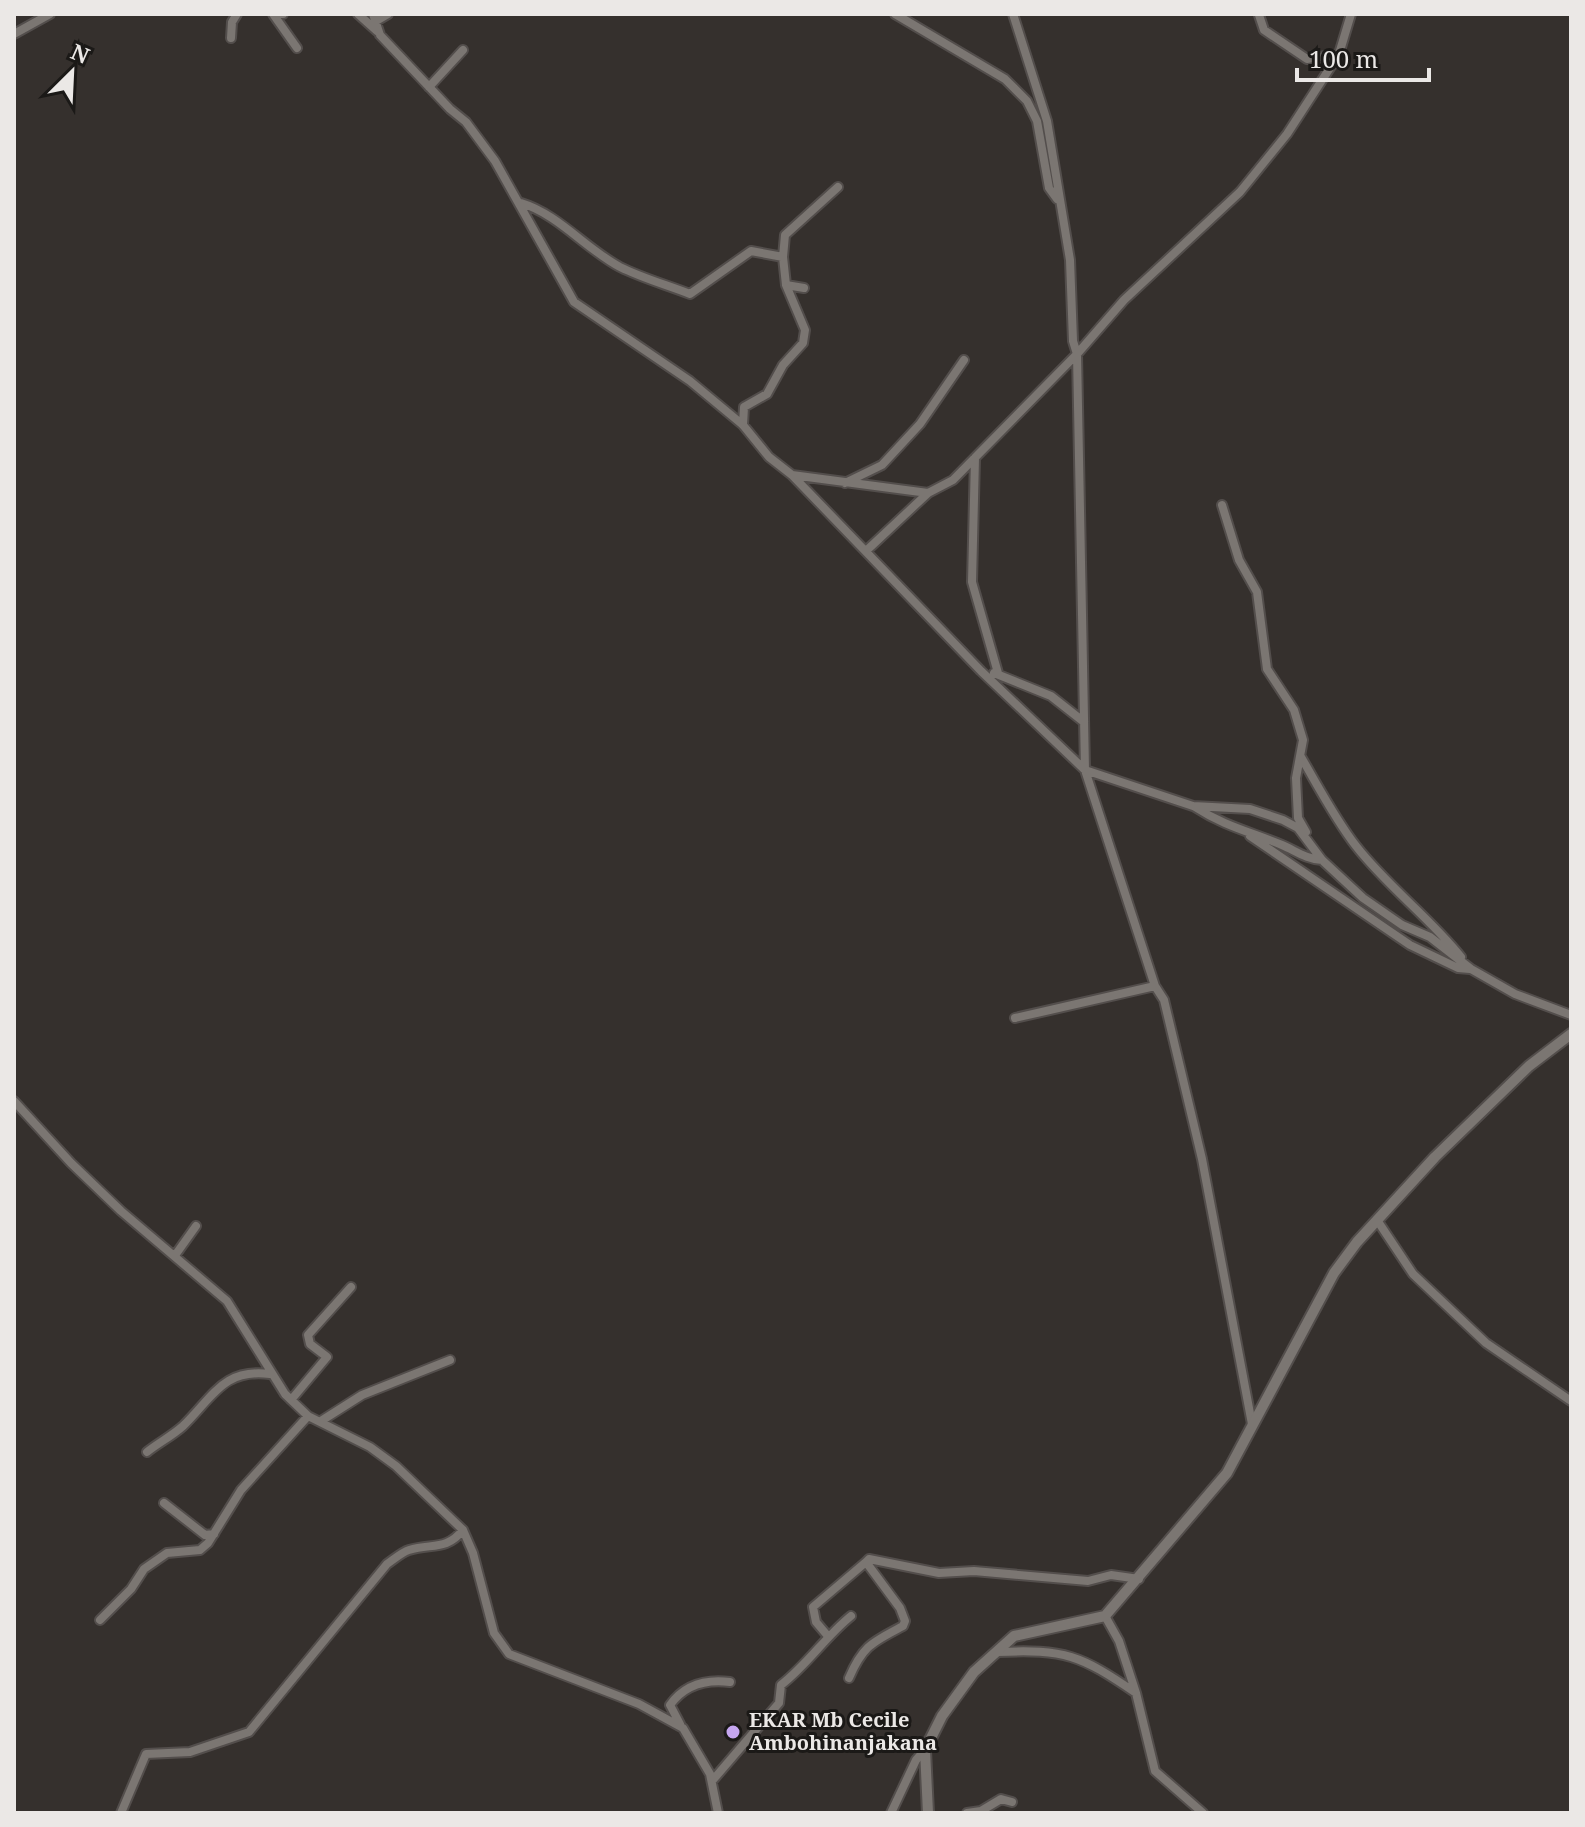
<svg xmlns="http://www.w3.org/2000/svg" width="1585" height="1827" viewBox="0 0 1585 1827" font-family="'Noto Serif',serif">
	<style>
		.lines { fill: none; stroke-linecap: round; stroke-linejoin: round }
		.minor-casing { stroke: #534e4c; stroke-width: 12 }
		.tertiary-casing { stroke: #534e4c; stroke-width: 14 }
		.minor { stroke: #7b7672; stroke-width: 8 }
		.tertiary { stroke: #7b7672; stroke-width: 10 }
		.poi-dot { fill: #c6a6f0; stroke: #1b1917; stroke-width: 3 }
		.labels { text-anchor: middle; stroke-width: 6; stroke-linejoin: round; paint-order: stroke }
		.poi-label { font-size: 20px; font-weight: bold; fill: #ebe8e6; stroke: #1b1917; text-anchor: start }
	</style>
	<rect width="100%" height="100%" fill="#35302d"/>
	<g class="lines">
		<defs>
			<path id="minor" d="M273,14L297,48
				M282,14H283
				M358,14L377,31
				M373,14L380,35L450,109L466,122L495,161L574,302L690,381L743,425L769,457L792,475L981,671L1085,770L1155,986L1164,1000L1202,1159L1252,1424
				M895,14L1005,79L1027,101L1037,121L1049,188L1057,199
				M1013,14L1047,121L1070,260L1073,341L1077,354L1085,770L1193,806L1250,809L1283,820L1298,828L1322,860L1363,898L1402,925L1430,937L1471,969L1515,994L1571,1015
				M1259,15L1264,30L1307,59L1339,54
				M376,21L388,14
				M14,34L50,14
				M231,38L232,22L237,14
				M429,87L463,50
				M521,203C558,214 586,249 620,267C642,278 667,285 690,294L751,251L783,257
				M804,288L786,285L783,257L785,235L838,187
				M743,425L744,407L767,394L783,365L803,343L805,330L786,285
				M975,458L972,582L998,673
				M792,475L928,493L953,480L1077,354L1124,300L1240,192L1287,134L1339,54L1351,14
				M845,483L882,465L920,424L964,360
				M1222,505L1239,560L1257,592L1267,669L1294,710L1303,740L1296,778L1298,818L1306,832
				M866,551L928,493
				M994,673L1051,696L1084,722
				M1301,757C1318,786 1335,819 1356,846C1387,886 1429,917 1461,957
				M1195,807C1224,826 1251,832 1282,845C1296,851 1306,859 1322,860
				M1250,836L1410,945L1458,968L1470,969
				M1015,1018L1155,986
				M14,1101L71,1163L121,1211L227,1301L285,1394L308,1416L370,1447L396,1466L463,1530L473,1553L494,1633L509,1654L639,1704L683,1728L710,1774L718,1813
				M1377,1220L1413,1274L1486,1343L1571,1401
				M176,1254L196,1226
				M291,1400L327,1357L310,1344L308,1335L351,1287
				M321,1421L362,1395L450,1360
				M147,1452C158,1443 172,1436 183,1426C213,1397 223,1368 270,1374
				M164,1503L205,1535L214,1534
				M1105,1616L1119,1641L1136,1693
				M100,1620L131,1589L144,1569L167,1553L200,1550L208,1543L241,1490L308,1416
				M827,1635L816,1622L813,1607L866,1562
				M997,1652C1066,1649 1080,1655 1136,1693L1155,1771L1203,1813
				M849,1678C863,1645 873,1642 903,1626L905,1621L900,1608L866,1562L869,1559L939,1573L974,1571L1088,1581L1111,1575L1139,1579
				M680,1724L670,1705C685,1684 706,1679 730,1682
				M712,1781L779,1703L781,1685C808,1664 825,1637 851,1616
				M121,1813L146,1754L190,1752L249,1732L387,1564C393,1560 402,1552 409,1550C432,1543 446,1551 463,1530
				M891,1813L916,1760L925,1750
				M967,1813L981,1811L1001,1799L1012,1802"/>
			<path id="tertiary" d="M928,1813L925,1750L942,1716L974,1672L1014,1636L1105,1616L1227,1473L1334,1273L1357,1242L1435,1157L1529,1066L1571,1034"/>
		</defs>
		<use href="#minor" class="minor-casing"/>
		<use href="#tertiary" class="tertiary-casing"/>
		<use href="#minor" class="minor"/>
		<use href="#tertiary" class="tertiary"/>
	</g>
	<circle class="poi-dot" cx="733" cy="1732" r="8"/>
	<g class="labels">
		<g class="poi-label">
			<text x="749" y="1727">EKAR Mb Cecile<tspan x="749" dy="23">Ambohinanjakana</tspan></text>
		</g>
	</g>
	<rect width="1585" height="1827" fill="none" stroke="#ebe8e6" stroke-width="32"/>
	<g transform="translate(72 72) rotate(24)" stroke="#1b1917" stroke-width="6" paint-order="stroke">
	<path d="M0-6L14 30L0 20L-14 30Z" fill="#ebe8e6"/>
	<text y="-12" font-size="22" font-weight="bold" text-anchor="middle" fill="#ebe8e6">N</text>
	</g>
	<path d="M1297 68v12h132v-12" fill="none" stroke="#ebe8e6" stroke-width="4"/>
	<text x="1309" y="68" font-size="24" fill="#ebe8e6" stroke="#1b1917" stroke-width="6" paint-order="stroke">100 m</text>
</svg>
